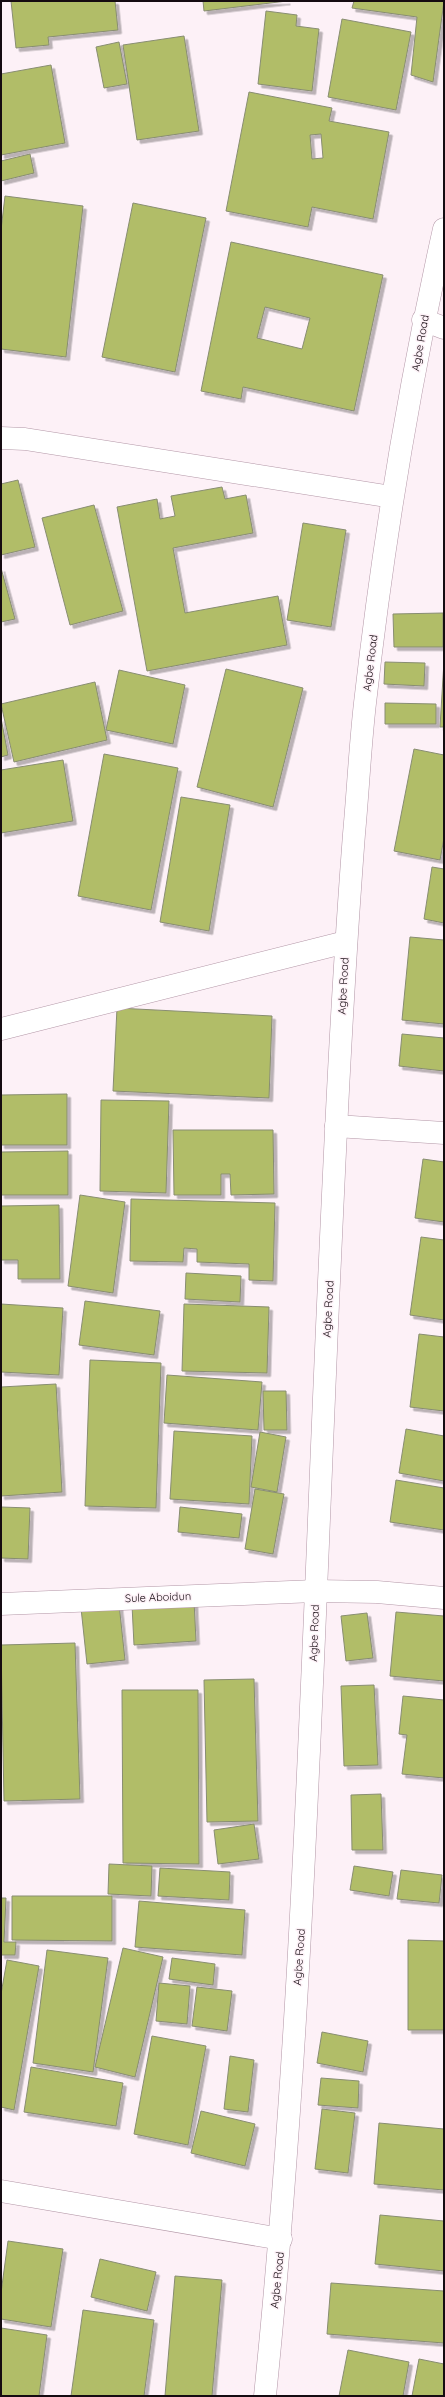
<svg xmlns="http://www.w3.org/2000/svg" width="445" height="2397" viewBox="0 0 445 2397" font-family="Quicksand,sans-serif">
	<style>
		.building { fill: #b1bd67; stroke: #888d72; fill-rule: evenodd; filter: url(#shadow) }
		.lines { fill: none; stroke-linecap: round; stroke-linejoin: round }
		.minor-casing { stroke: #b397a7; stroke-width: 23 }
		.tertiary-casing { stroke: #b397a7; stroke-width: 23 }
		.minor { stroke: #fff; stroke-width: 22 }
		.tertiary { stroke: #fff; stroke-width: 22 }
		.labels { text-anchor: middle; stroke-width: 3; stroke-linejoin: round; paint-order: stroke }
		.street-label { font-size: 11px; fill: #150b11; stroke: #fdf1f7 }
	</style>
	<defs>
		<filter id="shadow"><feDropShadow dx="3.5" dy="3.5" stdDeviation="0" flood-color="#0004"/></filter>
	</defs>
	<rect width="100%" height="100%" fill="#fdf1f7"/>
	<path class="building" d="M11,1H115L118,30L48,37L49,45L16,48Z
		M203,1H287L204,11Z
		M354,1H444L433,82L411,75L417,17L352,8Z
		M266,11L297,15L296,26L319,29L312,91L258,84Z
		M342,19L411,32L396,110L328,97Z
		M184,36L199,131L137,140L123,45Z
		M119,42L127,84L104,88L96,47Z
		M51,65L65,143L1,155V74Z
		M249,92L332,108L329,121L389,132L373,219L312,207L308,227L226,211ZM321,134L323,158L312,159L310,135Z
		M30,154L34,173L1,181V161Z
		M5,196L83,206L66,357L1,349V230Z
		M133,203L206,218L175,372L102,357Z
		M231,242L383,275L354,411L243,387L241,399L201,391ZM265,307L310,318L302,349L257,338Z
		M18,480L35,547L1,555V484Z
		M222,487L225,499L246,495L253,533L173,548L185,613L278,596L287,645L147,671L117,507L157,499L160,519L175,516L171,496Z
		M94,505L123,611L70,625L42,518Z
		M303,523L346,530L331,627L287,620Z
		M1,568L15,619L1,622Z
		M443,613V647H394L393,614Z
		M444,661V727H440Z
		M385,662L425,663L424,686L384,684Z
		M226,669L303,688L273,807L197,787Z
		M119,670L185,685L173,744L106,730Z
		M95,682L107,740L14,762L1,704Z
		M385,703L436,704V724H385Z
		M1,718L8,755L1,757Z
		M414,749L444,755V838L440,860L394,851Z
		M104,754L178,768L151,910L78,896Z
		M63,760L73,821L1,833V770Z
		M181,797L230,805L209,931L160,922Z
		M432,867L444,869V923L424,919Z
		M410,937L444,940V1024L402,1020Z
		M117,1008L272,1016L269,1098L113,1091Z
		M402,1034L444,1038V1071L399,1066Z
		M67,1094V1145H1V1095Z
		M101,1100L169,1101L166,1193L100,1191Z
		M173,1130H273L274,1194L231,1195L230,1174H221V1195H174Z
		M68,1151V1195H1V1152Z
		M423,1159L444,1162V1222L415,1218Z
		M80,1195L125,1202L113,1293L68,1286Z
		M131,1199L275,1203L273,1281L249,1280V1264L197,1262V1249L184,1248L183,1262L130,1261Z
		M59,1205L60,1279H18V1260H1V1206Z
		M421,1237L444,1240V1320L410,1315Z
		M186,1273L241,1276L240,1302L185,1299Z
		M85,1301L160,1311L154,1355L79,1345Z
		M1,1304L63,1308L59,1375L1,1372Z
		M184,1304L269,1307L267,1373L182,1371Z
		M419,1334L444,1337V1411L410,1407Z
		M90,1360L161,1363L156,1508L85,1506Z
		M167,1375L262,1382L258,1430L164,1423Z
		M56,1384L62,1492L1,1496V1387Z
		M263,1391H286L287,1430H264Z
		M406,1429L444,1436V1481L399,1473Z
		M174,1431L252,1436L249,1504L170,1499Z
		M260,1432L286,1437L277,1492L251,1487Z
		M396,1480L444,1488V1530L390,1522Z
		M255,1489L284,1494L273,1554L245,1549Z
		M1,1507L30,1508L28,1559L1,1558Z
		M180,1507L242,1514L239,1538L178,1532Z
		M194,1601L196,1641L134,1645L132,1605Z
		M119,1604L125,1660L87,1664L81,1608Z
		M396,1612L444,1616V1681L390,1676Z
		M367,1613L373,1658L346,1661L341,1616Z
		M75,1643L80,1799L4,1801L1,1645Z
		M254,1679L258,1821L207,1822L204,1680Z
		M374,1685L378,1765L344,1766L341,1686Z
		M122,1690H198L199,1864L123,1863Z
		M403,1696L444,1700V1778L402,1774L407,1735L399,1734Z
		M381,1794L383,1850H352L351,1795Z
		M254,1824L259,1859L218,1864L214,1830Z
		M109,1864L152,1866L151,1896L108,1894Z
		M354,1866L393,1872L389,1896L350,1890Z
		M160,1868L230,1872L229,1900L158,1896Z
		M401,1870L442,1875L439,1903L397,1899Z
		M12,1896H112V1941L12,1940Z
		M1,1898H6L4,1942H16L15,1955H1Z
		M139,1901L245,1910L242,1955L135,1947Z
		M408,1940L444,1941V2030H408Z
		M123,1948L163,1957L135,2077L95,2067Z
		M47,1950L108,1958L93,2072L33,2063Z
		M172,1958L215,1964L213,1985L169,1979Z
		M7,1960L39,1966L14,2110L1,2107V1994Z
		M159,1983L190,1986L187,2024L156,2021Z
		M197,1987L232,1991L227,2031L192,2026Z
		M322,2032L368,2041L363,2072L317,2063Z
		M152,2036L206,2046L188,2145L134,2134Z
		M230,2056L254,2060L248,2112L224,2109Z
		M31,2067L123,2083L116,2126L24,2112Z
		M321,2078L359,2081L358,2108L318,2105Z
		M322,2109L355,2113L348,2173L315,2169Z
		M201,2111L255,2124L245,2166L191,2153Z
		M379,2123L444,2129V2190L374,2184Z
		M380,2215L444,2221V2271L375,2264Z
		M8,2241L63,2249L51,2327L1,2319V2293Z
		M100,2259L156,2272L147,2311L91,2297Z
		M175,2276L222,2280L212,2396H165Z
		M331,2283L444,2291V2343L327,2334Z
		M83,2310L154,2320L144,2396H71Z
		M1,2328L47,2335L39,2396H1Z
		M348,2350L409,2362L403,2396H339Z
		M419,2359L444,2364V2396H412Z"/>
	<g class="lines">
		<defs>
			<path id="minor" d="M1,438L25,439L392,497
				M1,1029L346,942
				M336,1126L444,1133
				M1,1604L315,1591L377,1592L444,1598
				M1,2191L281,2239"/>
			<path id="tertiary" d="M423,320L444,328
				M265,2396C302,2033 312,1668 328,1304C335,1147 342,991 354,834C358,791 360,747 365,703C383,544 409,385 444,229"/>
		</defs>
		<use href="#minor" class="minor-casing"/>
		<use href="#tertiary" class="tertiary-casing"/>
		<use href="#minor" class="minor"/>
		<use href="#tertiary" class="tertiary"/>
	</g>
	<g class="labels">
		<g class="street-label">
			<text transform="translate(420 343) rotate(-80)" y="4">Agbe Road</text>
			<text transform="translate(370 663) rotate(-83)" y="4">Agbe Road</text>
			<text transform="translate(343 986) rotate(-87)" y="4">Agbe Road</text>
			<text transform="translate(328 1309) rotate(-87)" y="4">Agbe Road</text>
			<text transform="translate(158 1597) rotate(-2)" y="4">Sule Aboidun</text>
			<text transform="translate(314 1633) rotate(-88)" y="4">Agbe Road</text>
			<text transform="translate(299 1957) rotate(-86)" y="4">Agbe Road</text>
			<text transform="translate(277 2280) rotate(-84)" y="4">Agbe Road</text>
		</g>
	</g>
	<rect width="445" height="2397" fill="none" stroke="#150b11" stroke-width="4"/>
</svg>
